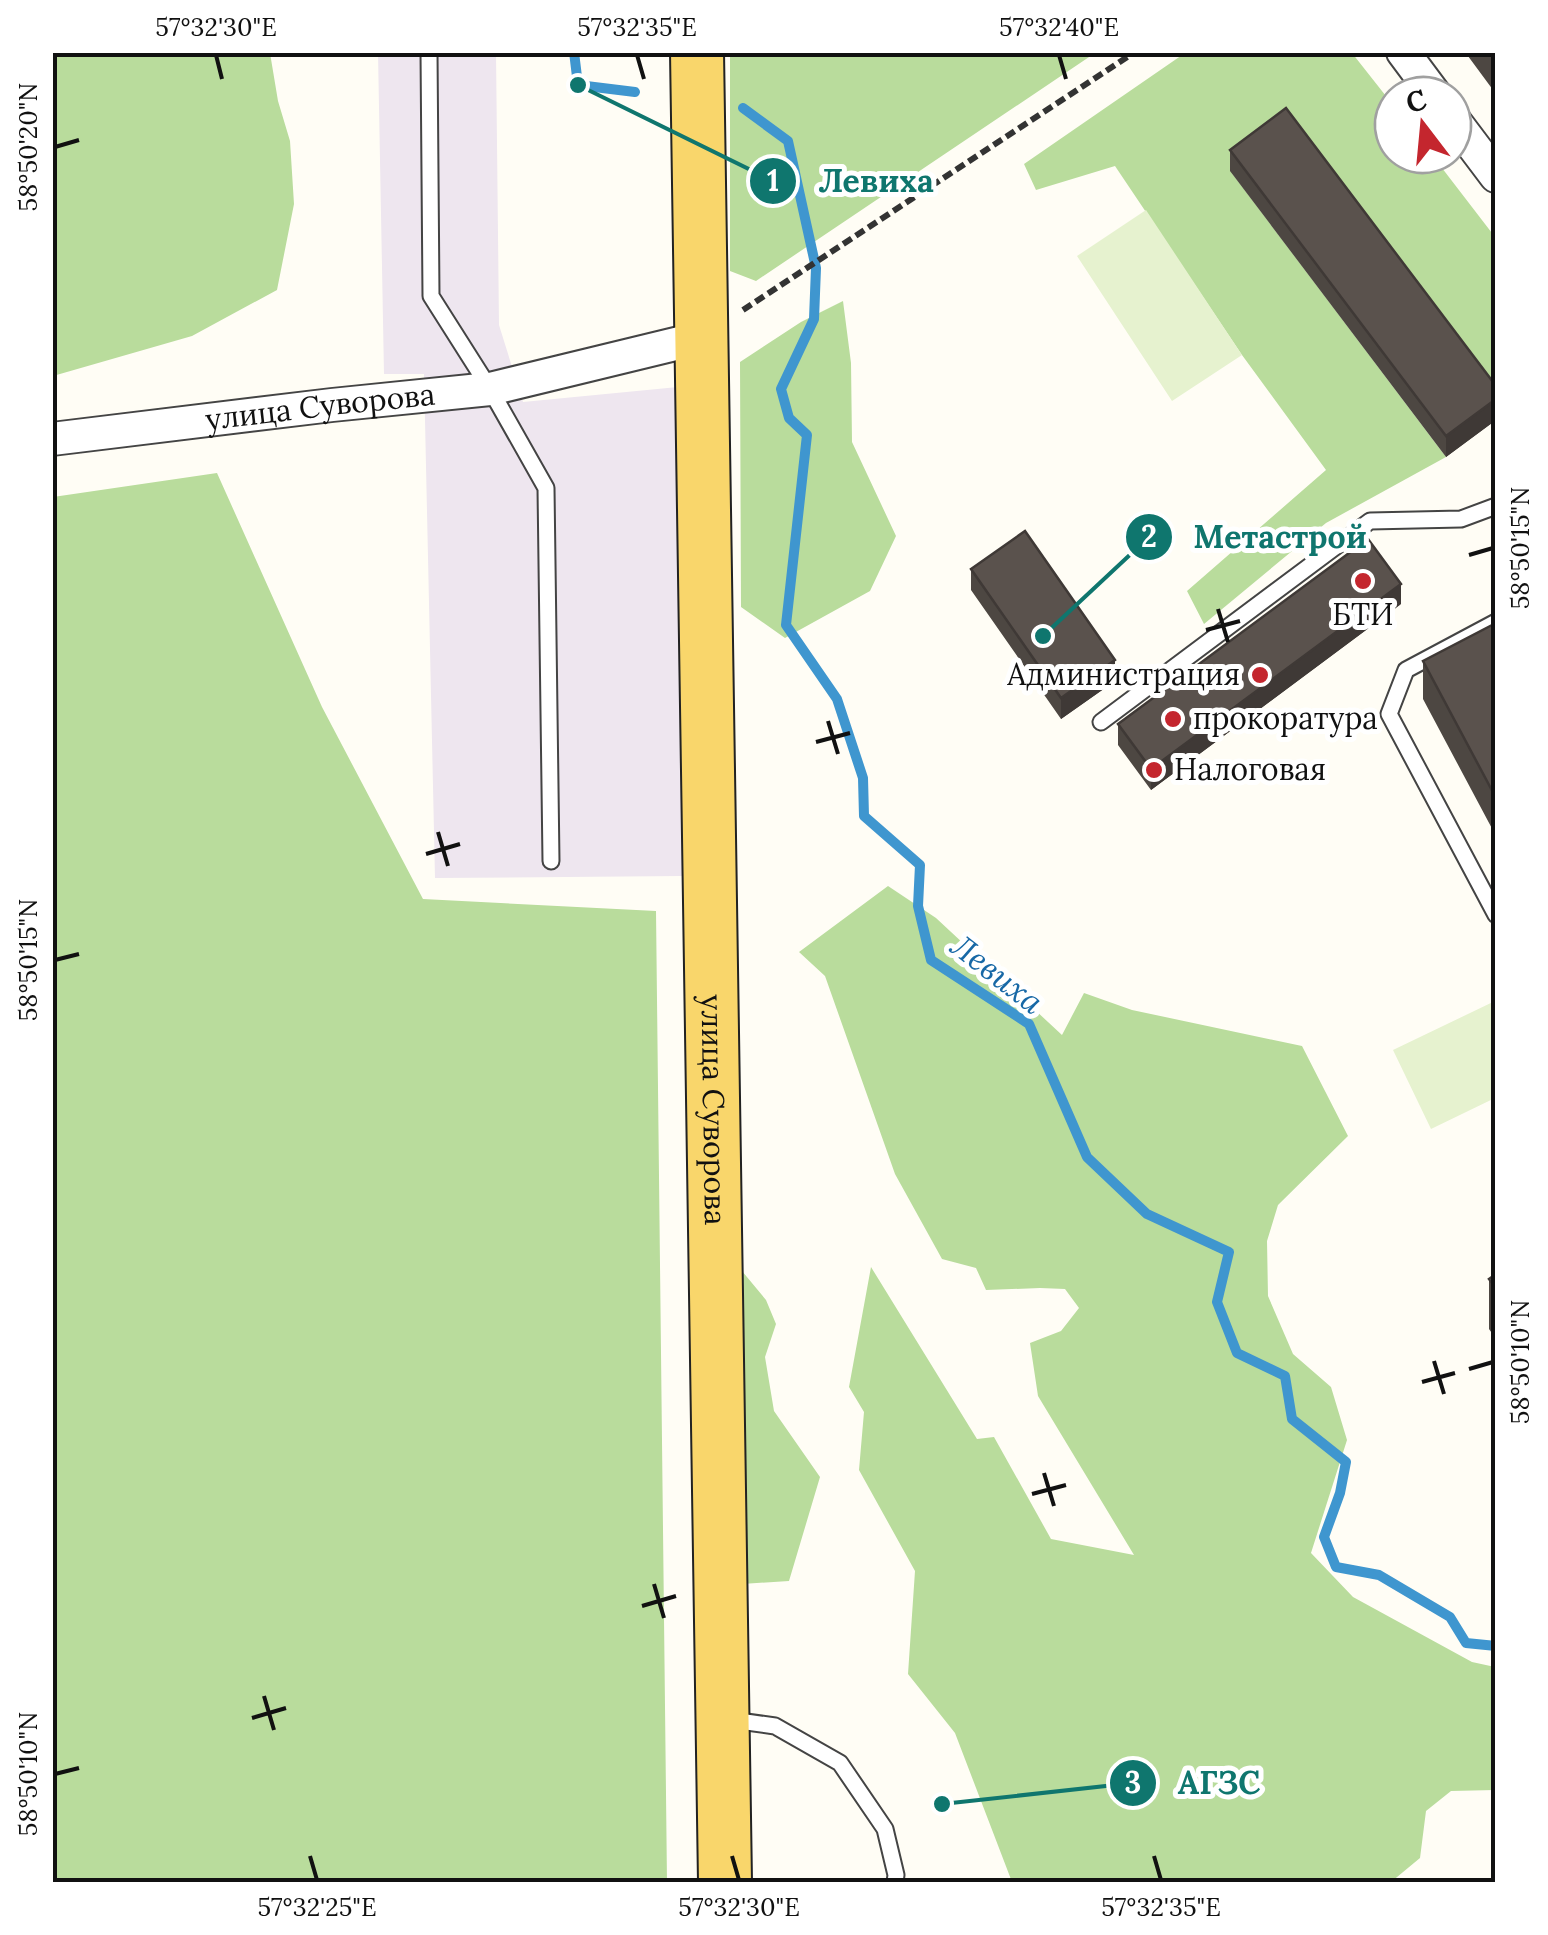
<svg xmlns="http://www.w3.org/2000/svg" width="1548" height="1935" viewBox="0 0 1548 1935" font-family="Lora,serif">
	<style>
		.industrial { fill: #eee6ef }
		.forest { fill: #b9dc9c }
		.pitch { fill: #e6f2cf }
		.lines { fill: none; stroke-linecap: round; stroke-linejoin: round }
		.stream { stroke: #3f96cf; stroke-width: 10 }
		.lane-casing { stroke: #444; stroke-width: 19 }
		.street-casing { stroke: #444; stroke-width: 36 }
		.primary-casing { stroke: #222; stroke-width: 56 }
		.path { stroke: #333; stroke-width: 6; stroke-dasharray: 10 5; stroke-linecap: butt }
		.lane { stroke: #fff; stroke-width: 15 }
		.street { stroke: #fff; stroke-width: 32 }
		.primary { stroke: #f9d66b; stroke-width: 52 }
		.wall { fill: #4d4742 }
		.shaded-wall { fill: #3f3936 }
		.building { fill: #5a524d; stroke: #3f3936; stroke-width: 2.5 }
		.ticks { fill: none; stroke: #111; stroke-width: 4 }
		.poi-dot { fill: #c4262e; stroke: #fff; stroke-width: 4 }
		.labels { text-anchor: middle; stroke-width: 10; stroke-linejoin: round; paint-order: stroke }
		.street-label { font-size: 30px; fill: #111; stroke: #fff }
		.poi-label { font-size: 30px; fill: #111; stroke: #fff; text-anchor: start }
		.water-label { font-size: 32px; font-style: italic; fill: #1768a6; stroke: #fff }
		.leader { fill: none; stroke: #0f766e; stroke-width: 4 }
		.callout-dot { fill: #0f766e; stroke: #fff; stroke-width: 4 }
		.mark-label { font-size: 30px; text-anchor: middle; font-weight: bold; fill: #fff }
		.callout-label { font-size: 32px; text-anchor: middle; font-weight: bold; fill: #0f766e; stroke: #fff; stroke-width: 10; stroke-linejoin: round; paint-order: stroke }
		.neatline { fill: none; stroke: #111; stroke-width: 4 }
		.ticks-label { font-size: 25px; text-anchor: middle; fill: #111 }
	</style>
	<rect width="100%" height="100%" fill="#fffdf5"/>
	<path class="industrial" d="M378,53H496L499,325L523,402L678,387L682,876L435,878L424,374H384Z"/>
	<path class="forest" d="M53,52L270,53L278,101L290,141L294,204L277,290L192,336L53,376Z
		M730,53V52L1095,53L756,281L730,271Z
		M1185,53H1352L1393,105V155H1432L1495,237V407L1231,172L1446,457L1326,523L1204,624L1187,591L1326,470L1242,355L1115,166L1036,190L1024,164Z
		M843,301L851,363L852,442L896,536L870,591L785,638L741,607L740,362L801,322Z
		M217,473L322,707L423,899L656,911L667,1882H53V497Z
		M888,886L936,918L1062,1035L1084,993L1132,1010L1302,1046L1348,1136L1278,1205L1267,1241L1268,1296L1293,1354L1331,1387L1347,1440L1311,1553L1353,1597L1472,1662L1495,1667V1790L1451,1791L1426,1811L1420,1858L1391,1882H1012L955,1733L908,1674L915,1571L859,1470L864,1412L849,1387L871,1267L977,1439L994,1437L1051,1539L1134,1555L1038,1396L1030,1343L1061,1331L1079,1308L1065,1289L1040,1288L986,1290L976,1268L942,1259L895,1174L825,976L799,952Z
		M737,1265L766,1300L776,1324L765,1357L774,1411L820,1477L789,1581L742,1584Z"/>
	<path class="pitch" d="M1146,210L1242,355L1172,401L1077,256Z
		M1495,1001V1098L1431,1129L1393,1050Z"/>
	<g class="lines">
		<path class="stream" d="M574,52L578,85L635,92
			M743,108L788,141L816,268L814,319L781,389L789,418L807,435L786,625L837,699L863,778L864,816L920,865L918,906L931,960L1029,1024L1087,1157L1147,1214L1229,1252L1217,1302L1237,1353L1285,1376L1292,1419L1346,1462L1340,1493L1324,1537L1336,1567L1379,1575L1450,1617L1466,1643L1496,1646"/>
		<defs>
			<path id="lane" d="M429,52L431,296L490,389L546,488L551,861
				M1496,622L1406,670L1389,714L1496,915
				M1101,722L1370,521L1461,519L1496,506
				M732,1720L775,1726L840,1763L885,1829L896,1875L895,1882"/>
			<g id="street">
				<path d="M1403,52L1435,95"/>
				<path d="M1453,119L1496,176"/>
				<path id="s1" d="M52,439L332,405L490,389L700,338"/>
			</g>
			<g id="primary">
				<path id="s2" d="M697,52L725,1882"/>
			</g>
		</defs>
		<use href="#lane" class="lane-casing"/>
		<use href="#street" class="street-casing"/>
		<use href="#primary" class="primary-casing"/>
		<path class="path" d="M743,310L1135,52"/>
		<use href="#lane" class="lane"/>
		<use href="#street" class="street"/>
		<use href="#primary" class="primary"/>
	</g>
	<path class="wall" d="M1465,52H1496V94Z
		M1230,150L1496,386V420L1446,457L1230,171Z
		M971,569L1115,681L1061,719L971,590Z
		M1401,604L1151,790L1118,745V724Z
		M1496,623V836L1423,699V661Z
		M1496,1274V1339L1489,1329V1279Z"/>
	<path class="shaded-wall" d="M1496,399V420L1446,457V436Z
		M1401,584V604L1151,790V769Z
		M1115,660V681L1061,719V698Z"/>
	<path class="building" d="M1286,108L1496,386V399L1446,436L1230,150Z
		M1025,531L1115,660L1061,698L971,569Z
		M1368,539L1401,584L1151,769L1118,724Z
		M1496,623V798L1423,661Z
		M1496,1274V1288L1489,1279Z"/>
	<path class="ticks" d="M216,55L222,79M637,55L644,79M1059,55L1066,79M55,147L79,140M1469,555L1493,548M1218,609L1228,642M1206,630L1240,621M828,721L838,754M816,742L850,733M438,832L448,866M426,854L460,844M55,960L79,954M1434,1361L1444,1394M1469,1369L1493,1362M1422,1382L1455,1373M1044,1473L1054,1506M1032,1494L1066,1485M654,1584L664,1618M642,1606L676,1596M264,1696L274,1730M252,1718L286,1708M55,1774L79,1768M310,1856L317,1880M732,1856L739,1880M1154,1856L1161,1880"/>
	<g class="poi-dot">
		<circle cx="1363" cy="581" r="10"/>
		<circle cx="1260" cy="675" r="10"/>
		<circle cx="1173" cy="719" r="10"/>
		<circle cx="1154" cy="770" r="10"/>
	</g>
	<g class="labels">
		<g class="street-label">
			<text dy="10" stroke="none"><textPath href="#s1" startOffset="270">улица Суворова</textPath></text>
			<text dy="10" stroke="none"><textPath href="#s2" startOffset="1058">улица Суворова</textPath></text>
		</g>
		<g class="poi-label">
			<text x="1363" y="625" text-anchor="middle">БТИ</text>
			<text x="1240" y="685" text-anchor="end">Администрация</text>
			<text x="1193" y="729">прокоратура</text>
			<text x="1174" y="780">Налоговая</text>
		</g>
		<g class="water-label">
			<text transform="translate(997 974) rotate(38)" y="11">Левиха</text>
		</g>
	</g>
	<path class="leader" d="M578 85L773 181M1043 636L1149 537M942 1804L1133 1783"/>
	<g class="callout-dot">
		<circle cx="578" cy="85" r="10"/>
		<circle cx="1043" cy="636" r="10"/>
		<circle cx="942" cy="1804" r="10"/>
		<circle cx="773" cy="181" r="25"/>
		<circle cx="1149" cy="537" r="25"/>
		<circle cx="1133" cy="1783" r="25"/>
	</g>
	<g class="mark-label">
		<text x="773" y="191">1</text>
		<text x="1149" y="547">2</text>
		<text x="1133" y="1793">3</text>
	</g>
	<g class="callout-label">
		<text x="876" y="192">Левиха</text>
		<text x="1280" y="548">Метастрой</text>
		<text x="1219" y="1794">АГЗС</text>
	</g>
	<rect width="1548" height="1935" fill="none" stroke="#ffffff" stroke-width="110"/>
	<g transform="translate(1423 125) rotate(344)"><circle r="48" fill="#ffffff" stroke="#a0a0a0" stroke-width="2.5"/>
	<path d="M0-8L18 38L0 25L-18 38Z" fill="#c4262e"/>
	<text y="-15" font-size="28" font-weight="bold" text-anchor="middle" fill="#111111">С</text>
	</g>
	<rect x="55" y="55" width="1438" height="1825" class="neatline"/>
	<g class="ticks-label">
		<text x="216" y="36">57°32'30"E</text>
		<text x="637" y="36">57°32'35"E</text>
		<text x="1059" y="36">57°32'40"E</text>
		<text transform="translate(28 147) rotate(-90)" y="9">58°50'20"N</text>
		<text transform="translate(1520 548) rotate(-90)" y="9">58°50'15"N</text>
		<text transform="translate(28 960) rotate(-90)" y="9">58°50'15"N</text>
		<text transform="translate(1520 1362) rotate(-90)" y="9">58°50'10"N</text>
		<text transform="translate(28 1774) rotate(-90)" y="9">58°50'10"N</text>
		<text x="317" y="1916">57°32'25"E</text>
		<text x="739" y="1916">57°32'30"E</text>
		<text x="1161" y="1916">57°32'35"E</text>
	</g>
</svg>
